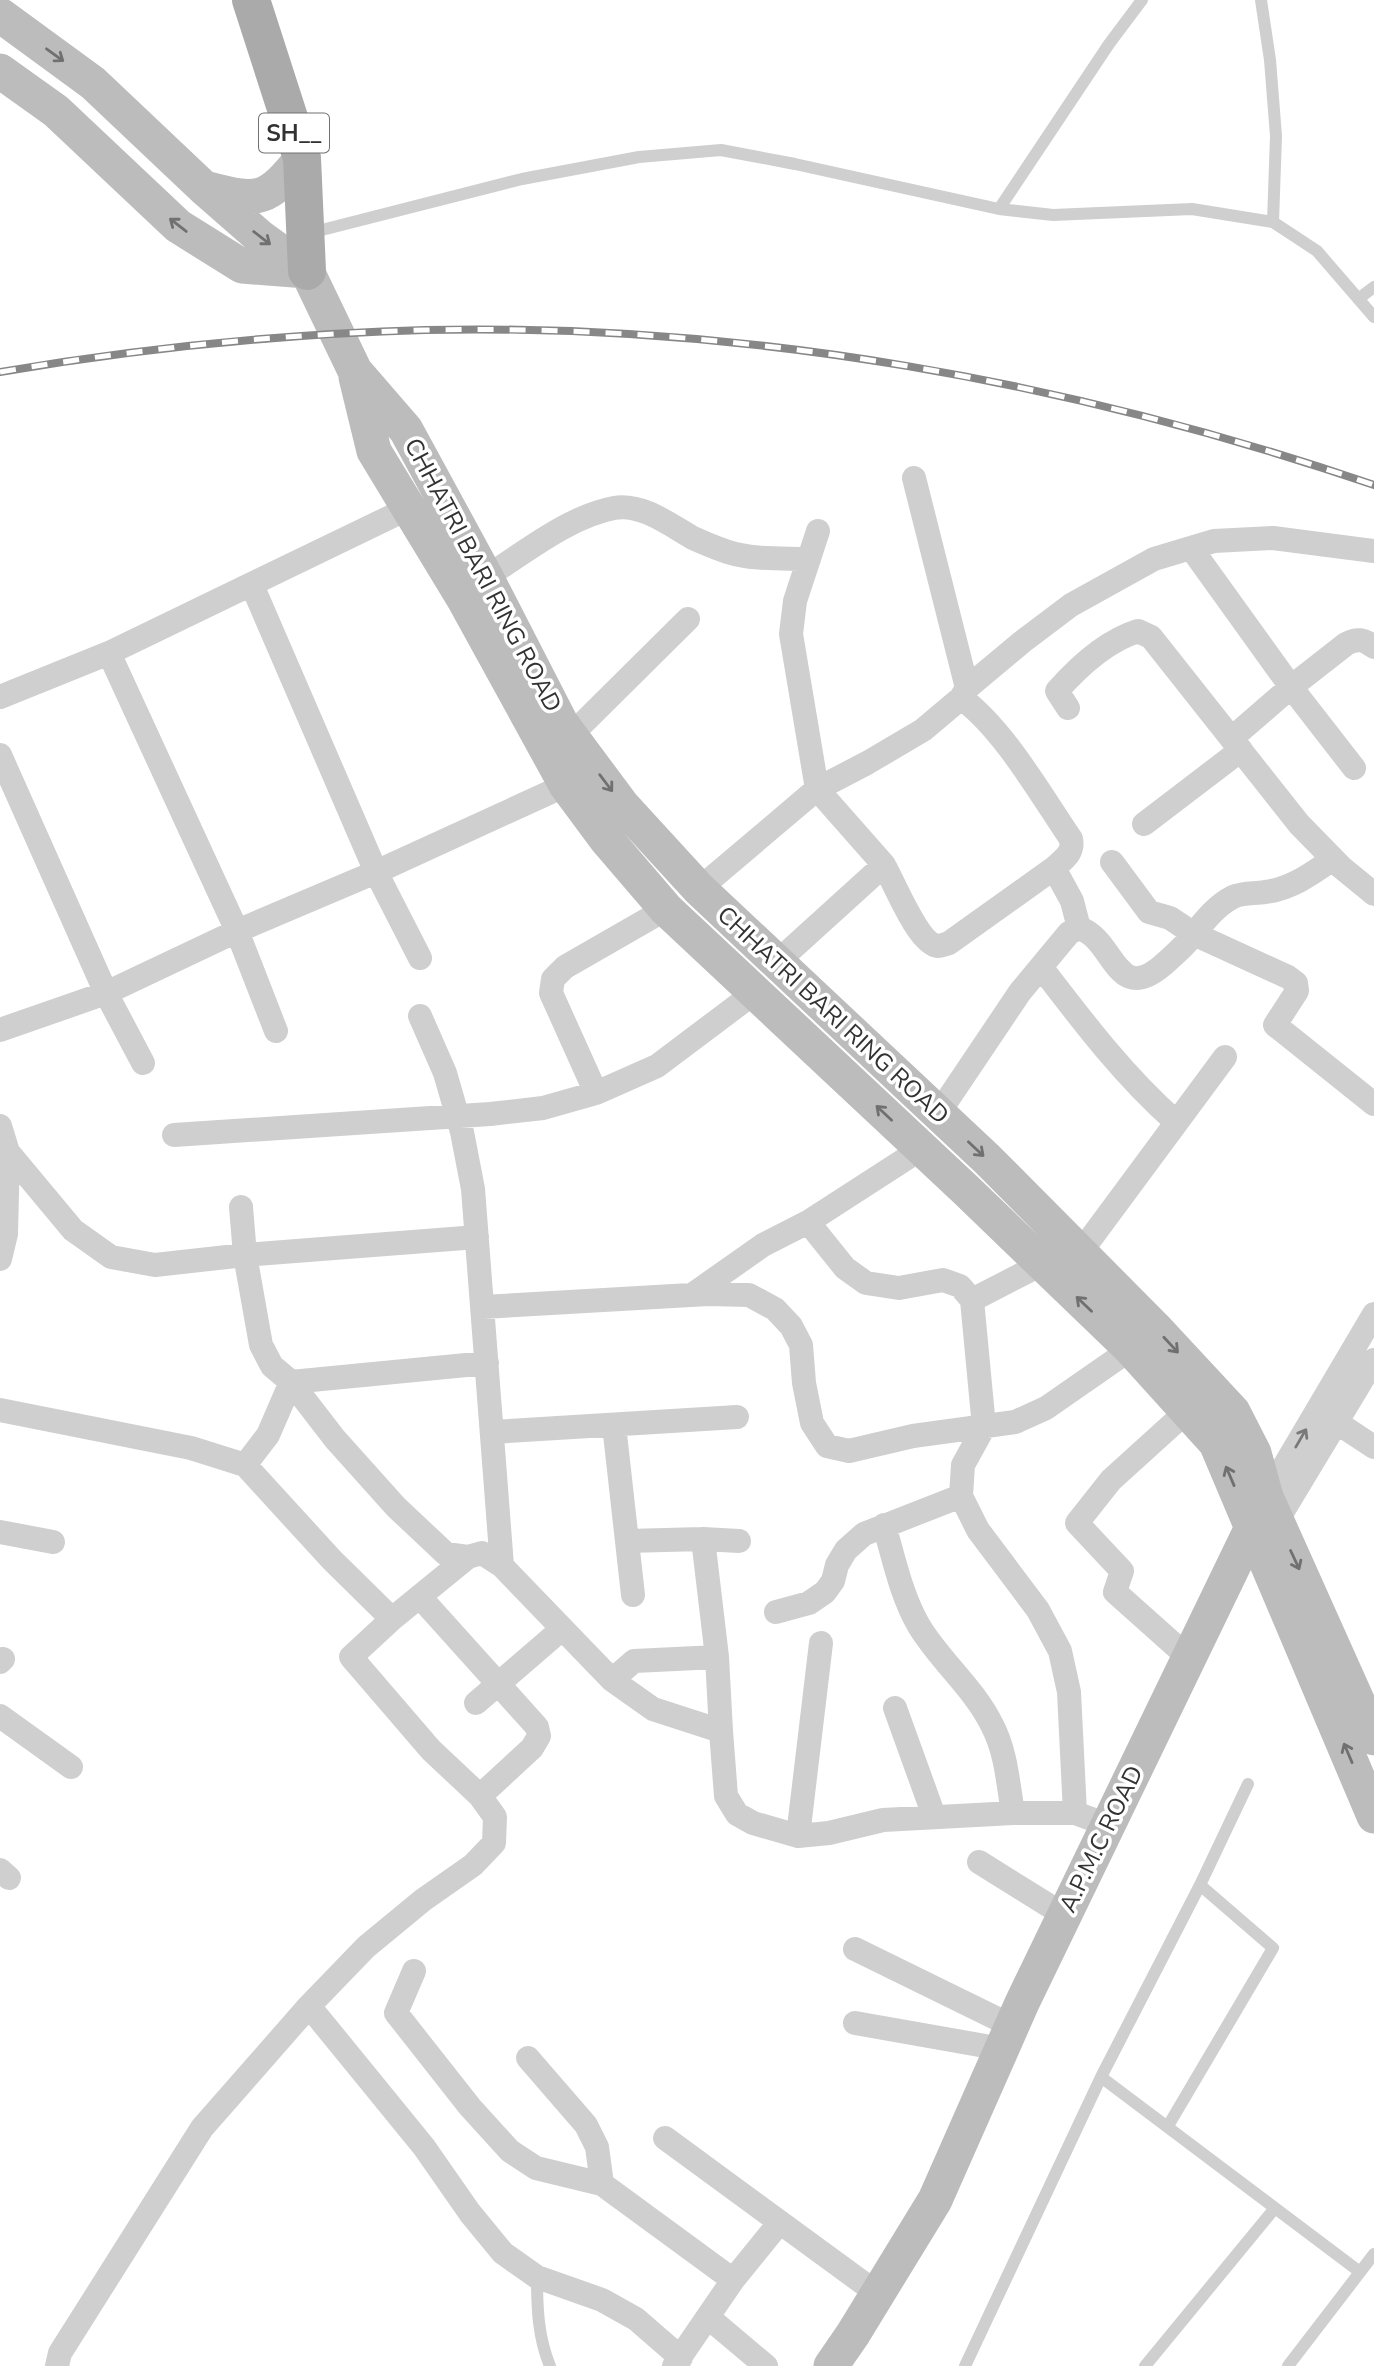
<svg xmlns="http://www.w3.org/2000/svg" width="1374" height="2366" viewBox="0 0 1374 2366" font-family="'Nunito Sans',sans-serif">
	<style>
		.lines { fill: none; stroke-linecap: round; stroke-linejoin: round }
		.lane { stroke: #cfcfcf; stroke-width: 12 }
		.street { stroke: #cfcfcf; stroke-width: 24 }
		.secondary { stroke: #bcbcbc; stroke-width: 35 }
		.primary { stroke: #aaa; stroke-width: 38 }
		.rail-casing { stroke: #878787; stroke-width: 8 }
		.rail { stroke: #fff; stroke-width: 5; stroke-dasharray: 16; stroke-linecap: butt }
		.oneway { stroke: #707070 }
		.oneway2 { stroke: #797979 }
		.labels { text-anchor: middle; stroke-width: 7; stroke-linejoin: round; paint-order: stroke }
		.shield { fill: #fff; stroke: #707070; stroke-width: 2 }
		.shield-label { font-size: 23px; font-weight: bold; fill: #323232 }
		.street-label { font-size: 24px; fill: #323232; stroke: #fff }
	</style>
	<rect width="100%" height="100%" fill="#fff"/>
	<g class="lines">
		<path class="lane" d="M1261,0L1270,60L1276,136L1273,222
			M999,209L1109,44L1142,0
			M310,233L522,179L639,157L721,150L795,164L999,209L1053,215L1192,209L1273,222L1317,251L1374,317
			M1358,299L1374,287
			M1101,2077L1360,2272
			M1168,2126L1273,1948L1200,1885
			M537,2277C537,2308 538,2337 550,2366
			M965,2366L1101,2077L1200,1885L1248,1784
			M1145,2366L1275,2208
			M1288,2366L1374,2254"/>
		<path class="street" d="M914,478L967,688
			M1191,548L1291,687L1354,768
			M486,577C524,553 570,516 614,508C642,503 670,525 693,538C704,543 716,548 728,552C753,560 782,558 809,559
			M252,585L376,872L420,958
			M109,653L237,931L276,1031
			M0,697L109,653L409,508
			M961,698C1003,728 1041,795 1071,839C1074,853 1064,859 1054,868L1072,901L1079,928
			M1068,708L1057,691C1079,666 1106,641 1138,631L1151,637L1299,824L1341,867L1374,894
			M570,736L688,619
			M1232,738L1291,687L1346,644C1357,638 1364,639 1374,647
			M0,755L106,993L143,1063
			M1144,824L1241,750
			M1112,862L1149,912L1170,918L1194,934C1205,920 1217,905 1233,897C1244,892 1254,894 1265,892C1291,889 1313,873 1333,859
			M884,865C894,882 918,944 938,946C941,946 946,944 949,943L1054,868
			M699,889L817,789L867,763L923,730L961,698L967,688L1022,642L1071,605L1154,559L1214,541L1273,538L1374,551
			M776,963L884,865L817,789L791,634L795,601L818,531
			M1041,967C1083,1022 1124,1076 1176,1122
			M420,1016L445,1073L462,1132L473,1189L502,1566
			M0,1030L106,993L237,931L376,872L566,785
			M596,1093L551,993L553,979L565,967L666,909
			M938,1114L1020,992L1069,933L1079,928C1115,939 1115,1006 1163,965C1174,955 1185,946 1194,934L1288,977L1296,983L1297,991L1275,1025L1374,1104
			M0,1126L8,1152L73,1230L111,1257L155,1265L245,1255L477,1237
			M174,1135L490,1114L543,1108L596,1093L657,1066L754,993
			M808,1222L845,1268L866,1283L899,1288L943,1280L960,1286L972,1300L1042,1264
			M1080,1253L1225,1057
			M0,1259L6,1234L8,1152
			M692,1295L763,1245L808,1222L921,1149
			M972,1300L984,1427L963,1465L961,1496L978,1530L1038,1610L1060,1651L1069,1692L1075,1813L1108,1825
			M483,1307L708,1294L749,1295L775,1309L791,1326L801,1345L804,1383L812,1423L827,1446L849,1451L913,1436L1015,1422L1046,1408L1131,1349
			M291,1382L335,1439L396,1507L446,1554L468,1557L482,1553L502,1566L612,1680L653,1709L721,1731L726,1796L737,1814L753,1823L798,1836L829,1833L883,1820L1013,1813H1075
			M291,1382L487,1363
			M0,1410L191,1448L245,1465L268,1435L291,1382L272,1366L261,1345L245,1255L241,1207
			M1186,1412L1111,1480L1077,1523L1122,1571L1115,1592L1189,1658
			M1336,1422L1374,1447
			M614,1425L633,1595
			M492,1432L737,1417
			M1266,1497L1374,1314
			M1277,1521L1374,1360
			M884,1525C894,1559 901,1595 919,1626C940,1661 974,1688 992,1725C1006,1751 1008,1783 1013,1813
			M0,1532L53,1542
			M703,1539L717,1657L721,1731
			M627,1541L703,1539L739,1541
			M420,1597L537,1727L539,1736L532,1748L480,1796
			M776,1612L809,1603L825,1592L833,1581L837,1565L846,1550L864,1534L961,1496
			M392,1619L468,1557
			M0,1662L3,1659
			M612,1680L634,1661L717,1657
			M476,1703L562,1629
			M895,1708L934,1816
			M0,1716L71,1767
			M798,1836L821,1643
			M979,1862L1064,1915
			M0,1870L9,1878
			M855,1949L1012,2026
			M414,1971L396,2013L470,2107L510,2151L536,2168L602,2184
			M309,2006L424,2147L470,2213L503,2253L537,2277L602,2300L636,2319L681,2358
			M855,2023L1002,2049
			M528,2058L586,2125L597,2147L602,2184L733,2280
			M665,2138L878,2294
			M709,2318L766,2366
			M57,2366L60,2353L202,2128L309,2006L366,1947L423,1900L473,1865L494,1843L495,1817L480,1796L431,1750L351,1657L392,1619L332,1560L245,1465
			M674,2366L733,2280L780,2222"/>
		<path class="secondary" d="M0,15L93,83L204,188L260,237L307,271L355,371L406,430L486,577L561,723L622,805L699,889L987,1159L1154,1327L1233,1412L1254,1453L1266,1497L1374,1738
			M0,71L56,111L178,226L242,266L307,271
			M208,189C260,203 268,200 302,158
			M356,377L374,451L465,601L566,785L606,839L666,909L966,1190L1131,1349L1216,1443L1374,1816
			M831,2366L853,2334L935,2200L1022,2003L1259,1513"/>
		<path class="primary" d="M251,0L302,158L307,271"/>
		<defs>
			<path id="rail" d="M0,372C141,348 282,334 425,330C748,323 1069,381 1374,485"/>
		</defs>
		<use href="#rail" class="rail-casing"/>
		<use href="#rail" class="rail"/>
	</g>
	<defs><path id="oneway-shaft" d="M-6 0H5M1.5-3L5.5 0L1.5 3" fill="none" stroke-width="1.6" stroke-linecap="round" stroke-linejoin="round" transform="scale(1.75)"/></defs>
	<g class="oneway">
		<use href="#oneway-shaft" transform="translate(55 55) rotate(36)"/>
		<use href="#oneway-shaft" transform="translate(178 225) rotate(-142)"/>
		<use href="#oneway-shaft" transform="translate(262 238) rotate(38)"/>
		<use href="#oneway-shaft" transform="translate(606 783) rotate(53)"/>
		<use href="#oneway-shaft" transform="translate(884 1113) rotate(-137)"/>
		<use href="#oneway-shaft" transform="translate(976 1149) rotate(43)"/>
		<use href="#oneway-shaft" transform="translate(1084 1304) rotate(-136)"/>
		<use href="#oneway-shaft" transform="translate(1171 1345) rotate(47)"/>
		<use href="#oneway-shaft" transform="translate(1230 1476) rotate(-113)"/>
		<use href="#oneway-shaft" transform="translate(1295 1560) rotate(65)"/>
		<use href="#oneway-shaft" transform="translate(1348 1753) rotate(-113)"/>
	</g>
	<use class="oneway2" href="#oneway-shaft" transform="translate(1301 1438) rotate(-60)"/>
	<g class="labels">
		<rect class="shield" x="259" y="113.5" width="70" height="39" rx="5"/>
		<g class="shield-label">
			<text x="294" y="141">SH__</text>
		</g>
		<g class="street-label">
			<text transform="translate(483 575) rotate(62)" y="8">CHHATRI BARI RING ROAD</text>
			<text transform="translate(833 1015) rotate(43)" y="8">CHHATRI BARI RING ROAD</text>
			<text transform="translate(1101 1839) rotate(-64)" y="8">A.P.M.C ROAD</text>
		</g>
	</g>
</svg>
